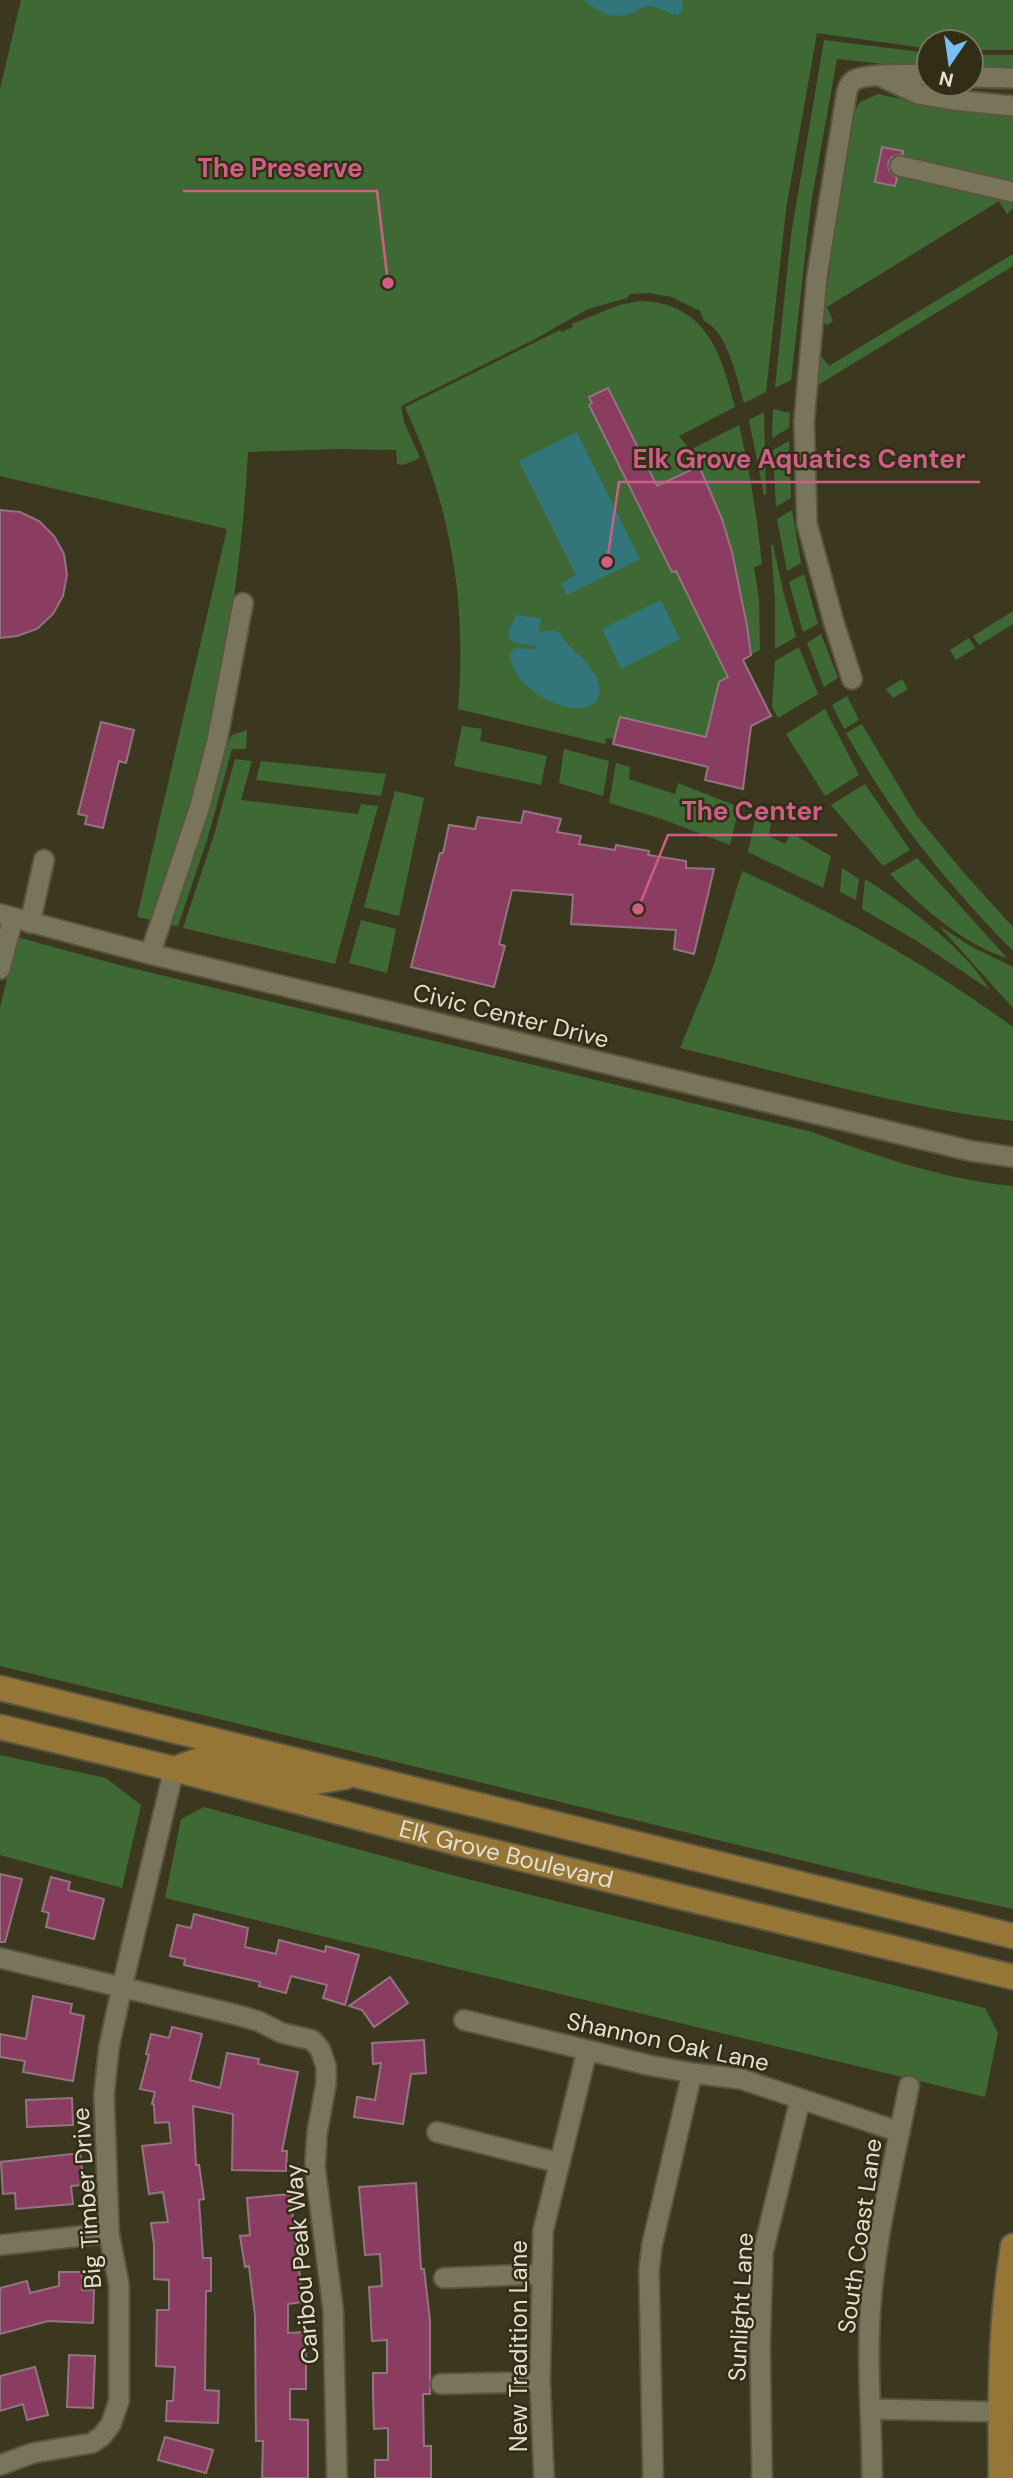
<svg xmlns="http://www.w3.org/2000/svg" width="1013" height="2478" viewBox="0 0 1013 2478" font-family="'DM Sans',sans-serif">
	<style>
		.green { fill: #3f6934 }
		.water { fill: #32767b }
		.building { fill: #8a3c61; stroke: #927581; stroke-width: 2 }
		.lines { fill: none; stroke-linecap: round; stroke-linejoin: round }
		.minor-casing { stroke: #595540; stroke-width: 23 }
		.major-casing { stroke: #595540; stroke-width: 28 }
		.minor { stroke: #79755a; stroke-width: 19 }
		.major { stroke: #967637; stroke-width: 24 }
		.labels { text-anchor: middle; stroke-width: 5; stroke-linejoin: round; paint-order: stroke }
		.street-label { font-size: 24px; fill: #e3e0d2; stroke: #322e16 }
		.leader { fill: none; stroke: #ce5e85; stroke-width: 2.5 }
		.callout-dot { fill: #ce5e85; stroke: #322e16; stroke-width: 2.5 }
		.callout-label { font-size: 26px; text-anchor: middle; font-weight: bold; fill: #ce5e85; stroke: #322e16; stroke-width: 5; stroke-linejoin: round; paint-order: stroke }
	</style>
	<rect width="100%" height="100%" fill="#3c3820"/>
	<path class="green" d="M21,0H1013V50H971V42H929V48L917,47L817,33L786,209L766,392L744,403C737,379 728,332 704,321L700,311L672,297L649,293L630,294L627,298L588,309L537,338L401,406L404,422L420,458L403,465L397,464L396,450L338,449L248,452C242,567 224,682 194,794C182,836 167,878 152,920L137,917L227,529L0,476V89Z
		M824,40L929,53V69L837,59L811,203L791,380L775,388L791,235Z
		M971,55H1013V71H971Z
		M878,94L943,108L1013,115V182L1008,181L1013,208L1007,214L999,201L827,307L833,321L827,325L823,322L834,233L853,114L860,102Z
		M1013,254V266L818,385L820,355L829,366Z
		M639,301C706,302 721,353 735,407L679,436L690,450L739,425C750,471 757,517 762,564L754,567L759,600L760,650L748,656L740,654L771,716L751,726L743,789L708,767L661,756L662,753L645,749V752L613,744L614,739L606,738L605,744L458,709C467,600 451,507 405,407L560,330L562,332L573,327L572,324L619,305Z
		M773,409L790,413L789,428L772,438Z
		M764,412L766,495H764L749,420Z
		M789,441L791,498L776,507L773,450Z
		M792,510L801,563L787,571L777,519Z
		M771,545H773L784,595L796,637L775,649V600Z
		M804,574L818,624L803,632L789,582Z
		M1013,611V624L979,645L973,636Z
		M821,634L838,678L824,687L807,643Z
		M969,638L975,648L956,660L950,650Z
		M799,647L818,694L778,718L772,707L775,661Z
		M902,679L908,689L893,698L886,689Z
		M847,696L859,720L844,729L832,705Z
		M825,709L859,775L825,796L786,734Z
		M862,724L916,815L964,873L1013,927V951C945,881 894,819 846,733Z
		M462,726L482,729L480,741L547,756L541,785L454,766Z
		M247,730L246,749H232L208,837L178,926L171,925L207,816L225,746L232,735Z
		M564,749L609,761L603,796L559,783Z
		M235,759L252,761L241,800L358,814L361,804L378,806L335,964L183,928L214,835Z
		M261,761L386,774L381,796L256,780Z
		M616,763L630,767L629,779L675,794L678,783L739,807L730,845L662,819L609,803Z
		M865,784L910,850L883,866L831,805Z
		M395,791L424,798L399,916L364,907Z
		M756,815L771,823L769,836L785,844L791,833L831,856L823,888L748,852Z
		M917,858L1007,958C966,946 919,906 890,874Z
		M842,868L859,879L856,900L840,892Z
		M742,871C838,914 928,965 1013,1027V1121C900,1107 790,1074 680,1048L712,970Z
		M865,879C908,906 963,947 990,990L917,941L862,909Z
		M361,920L396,929L387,973L349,963Z
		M939,926L972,947L1013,967V1008Z
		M17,937L119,965L812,1132C876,1156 945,1180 1013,1186V1909L920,1889L0,1666V1008Z
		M0,1755L106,1778L141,1805L122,1888L0,1855Z
		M204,1807L463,1878L985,2008L998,2033L985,2097L165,1898L181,1819Z"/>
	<path class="water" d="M583,0H682L683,9L678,15C667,15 657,4 645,6C642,7 639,10 635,12C611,21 602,13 583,0Z
		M577,432L640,559L567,595L561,584L576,575L519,461Z
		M661,600L680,639L621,669L602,629Z
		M515,615L541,618L539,633C544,632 549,629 555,631C563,633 564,642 570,647C585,661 608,679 596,702C570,723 508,684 510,653L516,648L535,649L536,646L515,643L509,639L508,631L513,624Z"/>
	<path class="building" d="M882,147L903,151V154L892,157L888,163L889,170L897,178L895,186L875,182Z
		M608,388L657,486L699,466L722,519L732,552L747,626L751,655L743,660L771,716L751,726L743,789L705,780L708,767L613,744L620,717L706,737L719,682L728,677L676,571L672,572L589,405L592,403L589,397Z
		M0,510L20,512L39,521L54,536L64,554L67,575L63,596L53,614L37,629L17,636L0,638Z
		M101,722L134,730L126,763L119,761L103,828L85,824L87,816L78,814Z
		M524,811L561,819L557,832L581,836L579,844L615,850L616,845L649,851L648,855L686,861V868L714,869L694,954L674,949L676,930L571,924L573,895L512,890L499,944L505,946L494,987L411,967L440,853H443L449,825L475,829L478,817L521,823Z
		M0,1874L22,1879L5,1942H0Z
		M51,1877L70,1882L68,1890L104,1899L94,1939L46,1927L49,1913L42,1911Z
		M194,1914L248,1928L245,1947L276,1954L279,1940L325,1952L326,1946L359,1955L345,2005L323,1998L327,1985L291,1976L286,1993L259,1986L260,1982L184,1965L185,1959L170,1956L177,1925L191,1928Z
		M390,1977L408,2003L374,2027L362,2010L349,2006Z
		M33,1996L72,2004L70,2013L84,2016L73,2081L23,2072L25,2061L0,2057V2034L26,2039Z
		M172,2027L202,2034L190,2080L220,2088L227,2053L259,2059L258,2064L298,2072L282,2151H287L286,2171L232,2170L233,2114L193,2106L196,2165H199L204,2199L199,2200L203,2258H211V2291H206L205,2390L219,2391L218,2423L166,2421L167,2401H173L175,2367L156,2366L157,2310H169V2280L154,2279V2244L151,2223L168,2222L163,2192L149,2194L142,2146L171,2143L169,2122L155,2123L154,2105L152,2104L155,2092L140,2089L149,2055L146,2054L151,2034L169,2038Z
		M424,2040L426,2073L411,2074L403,2124L354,2117L357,2097L375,2100L381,2063L373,2064L372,2043Z
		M72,2098L73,2125L27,2127L26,2100Z
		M80,2153L84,2185L71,2186L73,2204L16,2209L15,2193L3,2194L1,2162Z
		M416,2183L421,2269H424L430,2320V2394H423L424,2446H431V2478H375V2460H388V2428L374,2429L373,2394V2373H387V2340L372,2341L369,2287L382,2286L380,2254L365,2255L359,2187Z
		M290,2194L303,2302L288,2304V2333L306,2332V2389H290V2419L308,2420V2478H262L263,2441H256L255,2316L249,2266L245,2267L240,2236L250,2235L247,2198Z
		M59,2272H82V2290H94L93,2323L48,2321L0,2334V2288L27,2281L30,2293L59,2286Z
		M69,2355L95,2356L93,2408L67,2407Z
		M35,2367L48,2415L27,2420L23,2404L0,2411V2376Z
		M165,2437L213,2450L206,2473L158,2460Z"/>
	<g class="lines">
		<defs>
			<path id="minor" d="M882,77L918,94L953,100L1013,106
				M971,77L1013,78
				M900,166L1013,192
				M852,679L834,623L807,524L804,422L817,276L847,91C849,85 851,81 857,79C868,74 915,74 929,75
				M0,914L150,954L971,1151L1013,1157
				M30,923L44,860
				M150,954L200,806L217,741L243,603
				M0,969L13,918
				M0,1958L237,2015L258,2021L282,2033L312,2040L320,2049L326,2066V2084L317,2133L315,2167L333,2309L337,2478
				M464,2020L648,2065L692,2073L741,2079L900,2132
				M437,2132L560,2163
				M0,2245L109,2233
				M444,2278L541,2274
				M441,2384L540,2382
				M872,2409L1000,2412L1013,2410
				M0,2465L33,2453L92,2443L102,2436L111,2424L119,2401V2285L109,2233L104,2095L109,2047L122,1987L174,1769
				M544,2478L540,2382L543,2231L587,2051
				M653,2478L649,2270L652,2245L692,2073
				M762,2478L760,2345L763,2252L800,2100
				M872,2478C872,2419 866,2360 871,2302C877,2229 895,2157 909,2086"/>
			<g id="major">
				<path d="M0,1688L1013,1936"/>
				<path id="s1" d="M0,1727L174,1769L457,1843L1013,1977"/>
				<path d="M180,1767L199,1760L225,1762L309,1783L345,1777"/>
				<path d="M1001,2478C1000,2401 1000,2323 1013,2246"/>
			</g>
		</defs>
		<use href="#minor" class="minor-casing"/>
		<use href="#major" class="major-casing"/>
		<use href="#minor" class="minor"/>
		<use href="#major" class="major"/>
	</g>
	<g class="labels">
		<g class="street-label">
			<text transform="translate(511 1016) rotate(14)" y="8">Civic Center Drive</text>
			<text dy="8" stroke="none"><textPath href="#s1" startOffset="522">Elk Grove Boulevard</textPath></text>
			<text transform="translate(668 2042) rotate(12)" y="8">Shannon Oak Lane</text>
			<text transform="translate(87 2198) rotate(-94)" y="8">Big Timber Drive</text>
			<text transform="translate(860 2236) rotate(-82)" y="8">South Coast Lane</text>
			<text transform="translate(302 2264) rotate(-95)" y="8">Caribou Peak Way</text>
			<text transform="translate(741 2307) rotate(-87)" y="8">Sunlight Lane</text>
			<text transform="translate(519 2346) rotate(-90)" y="8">New Tradition Lane</text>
		</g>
	</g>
	<path class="leader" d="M388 283L377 191H183M607 562L619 482H980M638 909L668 835H837"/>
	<g class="callout-dot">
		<circle cx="388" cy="283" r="7"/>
		<circle cx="607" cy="562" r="7"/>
		<circle cx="638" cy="909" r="7"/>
	</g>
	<g class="callout-label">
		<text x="280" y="177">The Preserve</text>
		<text x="799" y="468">Elk Grove Aquatics Center</text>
		<text x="752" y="820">The Center</text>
	</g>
	<g transform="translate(950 63) rotate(193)"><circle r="33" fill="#322e16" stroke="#797561" stroke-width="2"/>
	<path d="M0-5L12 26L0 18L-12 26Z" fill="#77bff7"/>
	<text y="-10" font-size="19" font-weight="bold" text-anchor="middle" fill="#e3e0d2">N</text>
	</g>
</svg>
